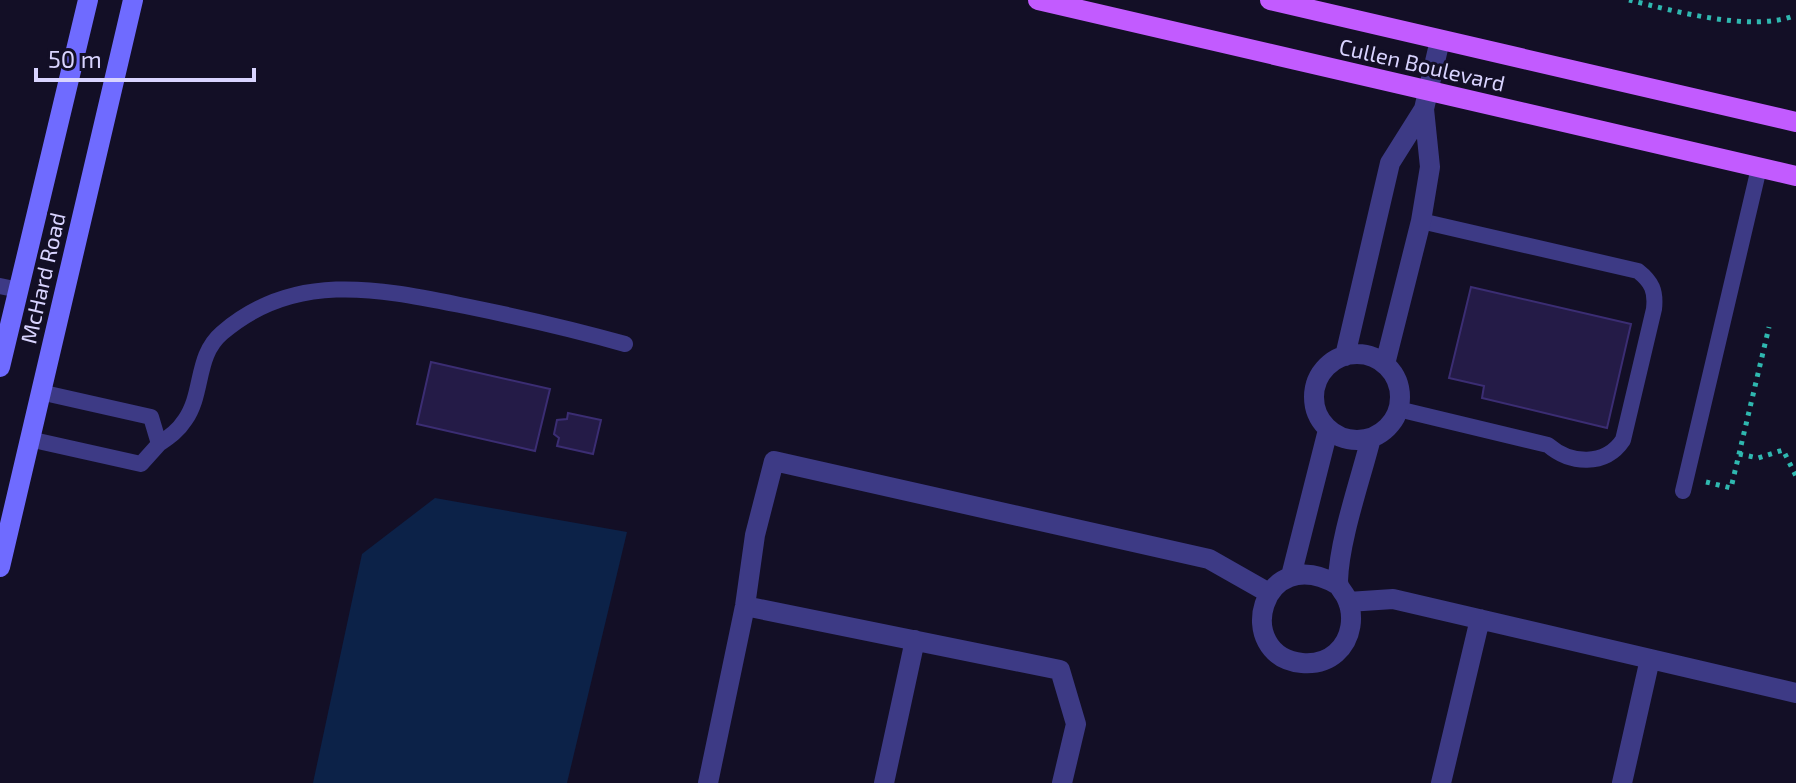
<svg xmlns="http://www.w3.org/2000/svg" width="1796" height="783" viewBox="0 0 1796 783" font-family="'Exo 2',sans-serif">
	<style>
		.water { fill: #0c2248 }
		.building { fill: #241b47; stroke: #3b2d73; stroke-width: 2 }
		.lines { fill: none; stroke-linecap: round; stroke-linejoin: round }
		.path { stroke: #2fb8b0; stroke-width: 5; stroke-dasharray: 4 6; stroke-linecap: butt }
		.lane { stroke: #3d3a85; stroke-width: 16 }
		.street { stroke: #3d3a85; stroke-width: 20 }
		.secondary { stroke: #6f6bff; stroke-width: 20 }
		.primary { stroke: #c25bff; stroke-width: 20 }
		.labels { text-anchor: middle; stroke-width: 6; stroke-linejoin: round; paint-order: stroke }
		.street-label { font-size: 22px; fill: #d9d4ff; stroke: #130f26 }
	</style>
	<rect width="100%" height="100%" fill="#130f26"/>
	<path class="water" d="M435,498L627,532L567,783H313L362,554Z"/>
	<path class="building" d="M1471,287L1631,324L1607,428L1482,398L1484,386L1449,378Z
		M431,362L550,389L535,451L417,424Z
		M568,413L601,420L593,454L557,446L559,438L554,434L557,420L567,419Z"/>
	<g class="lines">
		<path class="path" d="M1629,0C1674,11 1753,33 1796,15
			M1739,454L1758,458L1783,450L1796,476
			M1706,482L1731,488L1769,327"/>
		<path class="lane" d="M0,286L19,290
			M1398,409L1548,445C1570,464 1605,467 1623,440L1654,309C1656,291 1652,282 1638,271L1421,221
			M29,439L141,464L159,444L151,417L40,392
			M159,444C169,437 178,431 185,420C204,393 195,356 222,333C295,270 380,289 465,306C519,317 572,329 625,344
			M1683,491L1759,168"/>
		<path class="street" d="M1314 397a43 43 0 1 1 86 0a43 43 0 1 1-86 0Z
			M1345,356L1390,163L1424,109L1440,40
			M1385,364L1421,221L1430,167L1424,109
			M1291,576L1328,430
			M1338,585C1260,540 1232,656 1302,663C1314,664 1327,661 1336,653C1352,639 1355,615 1346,597C1343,591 1338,588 1338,581C1339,540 1361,478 1371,438
			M1348,602L1393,599L1796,693
			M745,606L1060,670L1076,724L1062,783
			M708,783L745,606L755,535L774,461L1209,559L1269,593
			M884,783L915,640
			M1441,783L1480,619
			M1622,783L1650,659"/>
		<path class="secondary" d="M0,367L88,0
			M0,567L133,0"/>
		<path class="primary" d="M1038,0L1796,176
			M1270,0L1796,122"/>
	</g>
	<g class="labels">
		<g class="street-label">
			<text transform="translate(1422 65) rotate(13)" y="8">Cullen Boulevard</text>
			<text transform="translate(43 278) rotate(-77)" y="8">McHard Road</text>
		</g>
	</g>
	<path d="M36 68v12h218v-12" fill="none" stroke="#d9d4ff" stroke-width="4"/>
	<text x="48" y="68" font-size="24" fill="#d9d4ff" stroke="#130f26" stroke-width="6" paint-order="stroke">50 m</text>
</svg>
